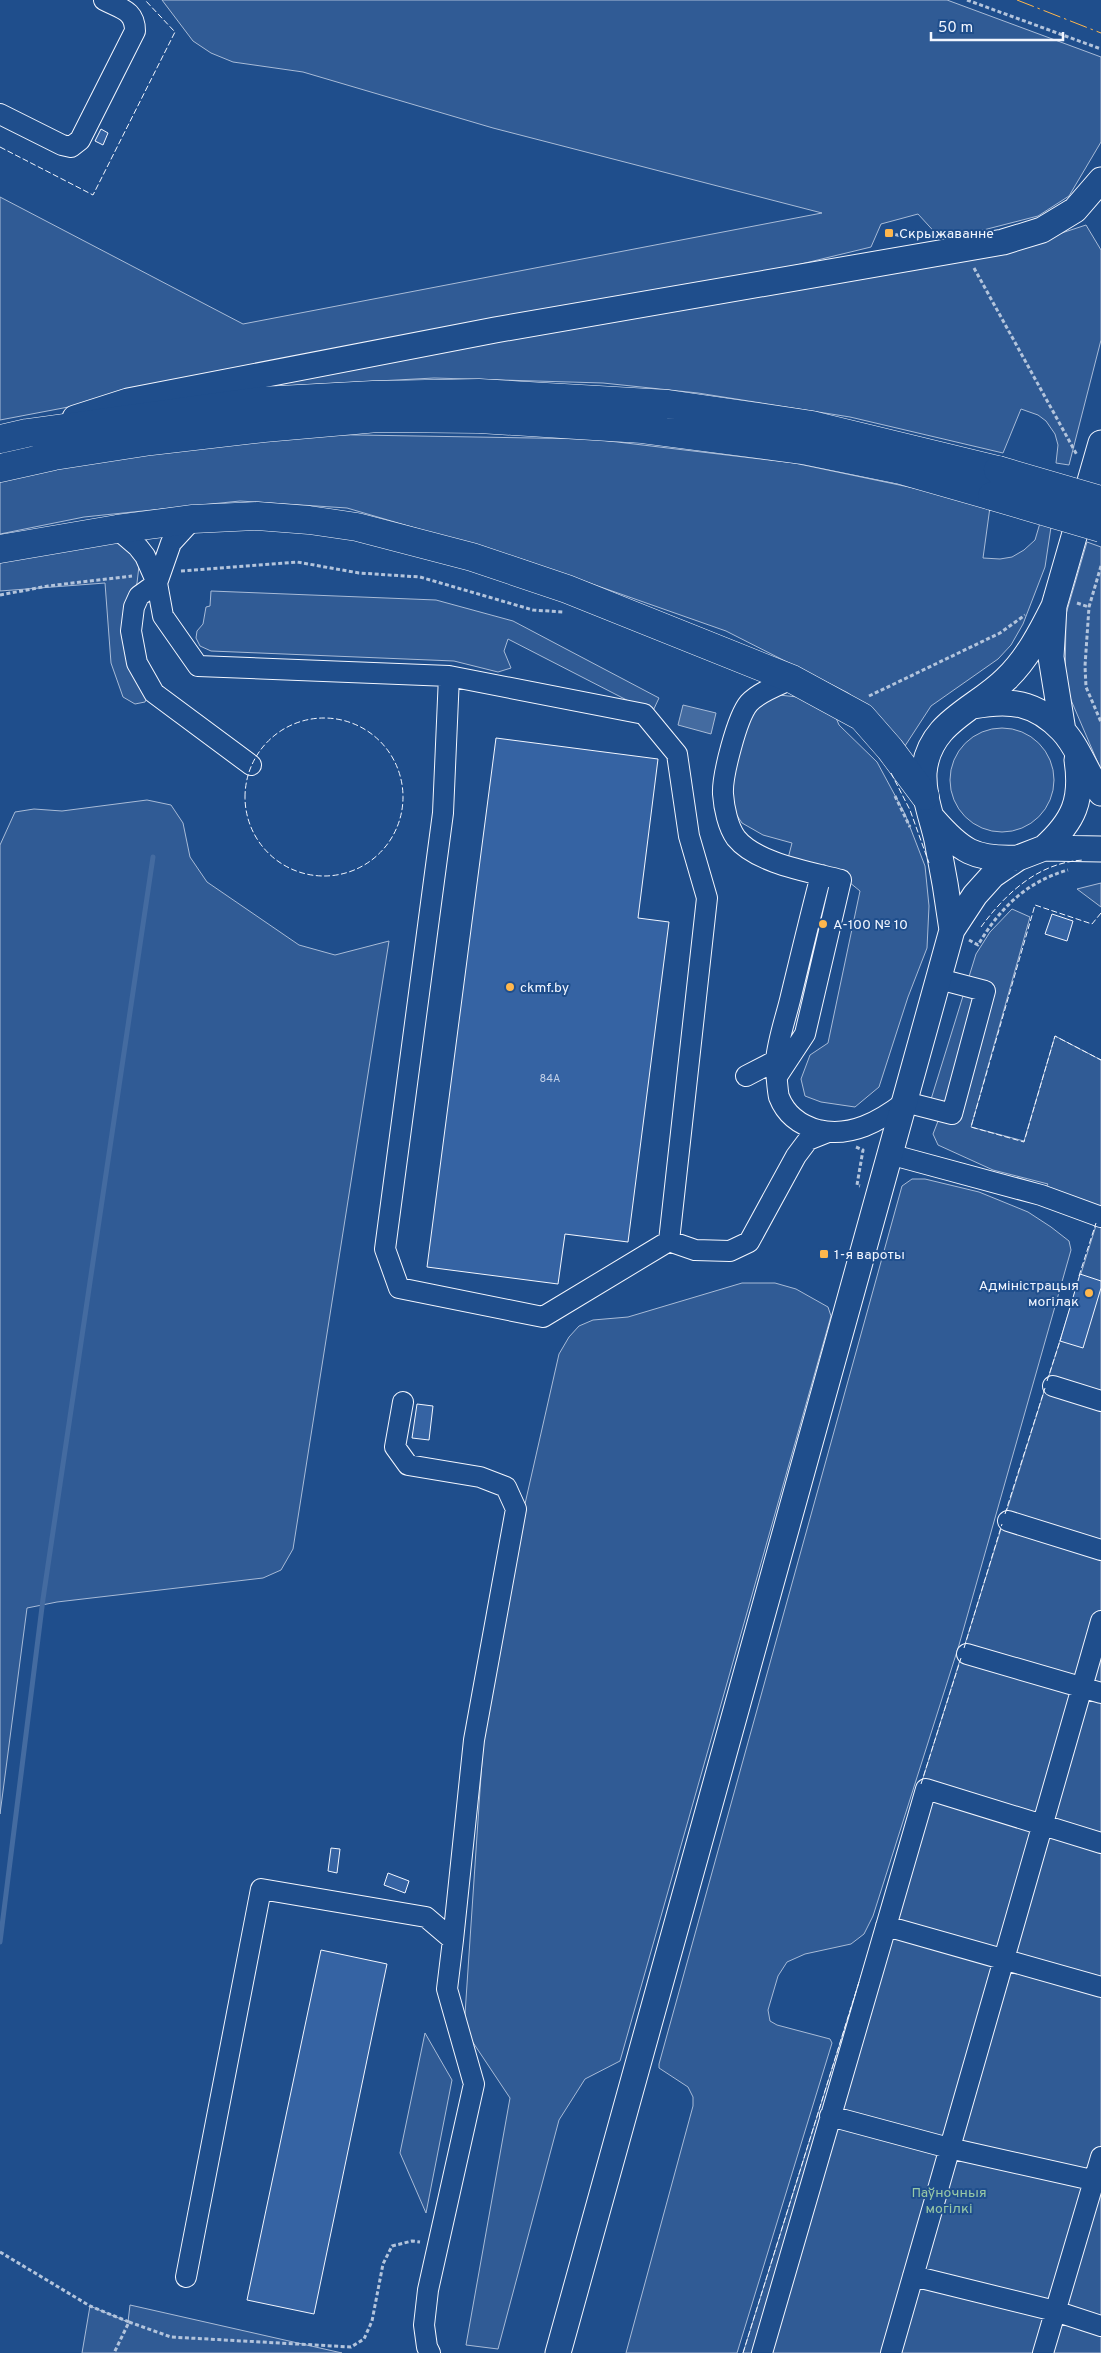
<svg xmlns="http://www.w3.org/2000/svg" width="1101" height="2353" viewBox="0 0 1101 2353" font-family="Overpass,sans-serif">
	<style>
		.built { fill: #305b95; stroke: #a8bbd7 }
		.water { fill: #446ba0; stroke: #a8bbd7 }
		.lines { fill: none; stroke-linecap: round; stroke-linejoin: round }
		.stream { stroke: #446ba0; stroke-width: 5 }
		.building { fill: #3563a3; stroke: #f2f6ff }
		.minor-casing { stroke: #f2f6ff; stroke-width: 22 }
		.major-casing { stroke: #f2f6ff; stroke-width: 27 }
		.highway-casing { stroke: #f2f6ff; stroke-width: 29 }
		.path { stroke: #b3c4dc; stroke-width: 3; stroke-dasharray: 4 2.5; stroke-linecap: butt }
		.minor { stroke: #1f4e8c; stroke-width: 20 }
		.major { stroke: #1f4e8c; stroke-width: 25 }
		.highway { stroke: #1f4e8c; stroke-width: 28 }
		.highway-bridge-casing { stroke: #f2f6ff; stroke-width: 29; stroke-linecap: butt }
		.highway-bridge { stroke: #1f4e8c; stroke-width: 28 }
		.fence { stroke: #f2f6ff; stroke-width: 1; stroke-dasharray: 6 2.5; stroke-linecap: butt }
		.power { stroke: #ffb74d; stroke-width: 1; stroke-dasharray: 18 4 2.5 4; stroke-linecap: butt }
		.poi-dot { fill: #ffb74d; stroke: #1f4e8c; stroke-width: 2 }
		.labels { text-anchor: middle; stroke-width: 4; stroke-linejoin: round; paint-order: stroke }
		.number-label { font-size: 11px; fill: #c3d1e8 }
		.poi-label { font-size: 14px; fill: #f2f6ff; stroke: #1f4e8c; text-anchor: start }
		.park-label { font-size: 14px; fill: #97c8a6; stroke: #1f4e8c }
	</style>
	<rect width="100%" height="100%" fill="#1f4e8c"/>
	<path class="built" d="M162,0H947L1101,57V142L1069,196L1038,216L960,236L940,238L918,214L881,224L871,247L727,282L0,420V197L243,324L822,213L493,128L303,72L233,62L211,53L193,41Z
		M1086,225L1101,250V340L1069,465L1056,463L1058,445L1055,434L1046,421L1038,415L1021,409L1003,453L850,417L698,393L603,383L434,378L264,387L265,382L1022,246Z
		M300,434L592,439L794,463L971,500L990,507L983,558L1000,559L1012,557L1024,550L1035,540L1040,523L1051,527L1045,567L1023,624L1011,645L998,659L931,706L903,749L873,713L848,693L726,631L521,559L347,508L240,501L84,517L0,534V479L133,454Z
		M117,541L136,557L139,566L137,583L128,608L149,692L145,702L135,704L123,697L111,663L105,583L0,591V556Z
		M1087,542L1101,547V770L1065,686L1066,614Z
		M211,591L436,600L513,621L659,698L652,713L508,639L504,651L511,668L498,672L454,661L211,651L200,646L196,638L197,631L203,624L206,607L210,606Z
		M779,695L816,699L834,713L839,725L877,762L905,814L925,866L929,906L927,948L908,997L879,1087L855,1107L821,1102L805,1096L801,1079L810,1055L828,1043L860,891L849,882L786,866L792,843L763,835L742,823L732,808L728,788L750,709Z
		M950 780a52 52 0 1 1 104 0a52 52 0 1 1-104 0Z
		M147,800L171,805L183,823L190,857L207,882L299,945L335,955L389,941L293,1549L281,1570L263,1578L57,1602L27,1608L0,1814V845L15,812L34,809L62,811Z
		M1101,883V907L1077,889Z
		M1012,909L1030,917L971,1127L1024,1141L1055,1036L1101,1060V2353H743L1099,1216L1041,1195L1048,1184L993,1170L938,1145L933,1134L940,1116L928,1109L976,954L990,932Z
		M912,1179H925L979,1192L1028,1212L1051,1227L1069,1241L1071,1250L959,1645L873,1916L864,1934L851,1944L805,1954L787,1962L778,1976L768,2010L770,2021L777,2025L830,2039L832,2043L737,2353H626L693,2106V2097L688,2087L659,2068V2064L902,1186Z
		M742,1283H775L796,1289L828,1307L831,1316L620,2061L585,2079L559,2120L498,2349L466,2345L510,2098L464,2029L483,1746L522,1517L559,1354L569,1337L579,1326L593,1320L628,1317Z
		M425,2033L452,2080L426,2213L400,2153Z
		M130,2305L342,2353H82L90,2306L128,2322Z"/>
	<path class="water" d="M683,705L716,713L711,734L678,725Z"/>
	<g class="lines">
		<path class="stream" d="M0,1942L43,1599L153,857"/>
	</g>
	<path class="building" d="M101,129L108,133L103,145L95,141Z
		M496,738L658,759L638,918L669,922L628,1242L565,1234L558,1284L427,1267Z
		M1052,914L1073,921L1067,941L1045,934Z
		M1080,1274L1101,1281V1288L1083,1348L1060,1341Z
		M417,1404L433,1406L429,1440L412,1438Z
		M331,1848L340,1849L337,1873L328,1871Z
		M388,1873L409,1881L405,1893L384,1885Z
		M321,1950L387,1964L314,2314L247,2300Z"/>
	<g class="lines">
		<defs>
			<path id="minor" d="M0,114L62,145L71,147L80,140L135,31C135,10 121,9 104,0
				M193,519L171,543L157,583L139,596L134,607L131,631L137,663L154,693L251,765
				M117,529L138,547L145,556L157,583L163,616L198,666L449,676L644,714L677,754L689,836L707,898L669,1241
				M449,676L443,813L385,1249L399,1288L543,1317L669,1241L695,1250L730,1251L749,1242L796,1156L808,1140L828,1132
				M821,875C810,917 800,959 790,1000C785,1020 778,1040 776,1060C775,1064 778,1094 779,1097C786,1115 800,1125 818,1130C851,1138 880,1121 905,1102L952,1114L985,991L939,979
				M778,1075L805,1034L841,880C811,872 757,864 736,838C728,827 724,808 723,794C722,776 737,717 749,703C759,692 779,685 792,679
				M746,1076L775,1061
				M889,1154L1041,1195L1101,1217
				M1053,1386L1101,1401
				M403,1402L395,1447L408,1465L480,1477L506,1487L516,1509L474,1740L453,1940
				M1008,1521L1101,1550
				M967,1654L1101,1693
				M886,1926L1101,1987
				M830,2116L949,2148L1101,2182
				M913,2276L1055,2311L1101,2326
				M186,2277L261,1889L426,1917L453,1940L447,1989L474,2084L428,2290L424,2325L427,2347L430,2353
				M762,2353L926,1789L1101,1843
				M891,2353L1101,1621
				M1043,2353L1101,2157"/>
			<path id="major" d="M75,418L128,401L495,330L1003,242L1042,230L1075,210L1101,180
				M973,706C1010,699 1035,702 1062,730C1078,746 1087,775 1101,793
				M1063,731L1051,657L1054,606L1101,443
				M933,819C961,851 974,860 1018,858
				M1044,848C1074,821 1083,800 1077,760
				M952,930C948,900 943,870 937,840C932,818 923,796 924,773C928,722 975,710 1006,679C1027,659 1041,632 1054,606
				M558,2353L952,930L975,895L993,875L1018,858L1044,848L1101,849"/>
			<path id="highway" d="M0,439L27,433L261,401L373,395L479,393L668,404L812,425L998,470
				M0,468L54,456L151,441L264,428L378,418L479,419L642,429L803,450L901,470L992,496
				M0,549L117,529L193,519L257,516L309,520L357,527L472,557L567,589L792,679L862,717L890,749L925,796"/>
		</defs>
		<use href="#minor" class="minor-casing"/>
		<use href="#major" class="major-casing"/>
		<use href="#highway" class="highway-casing"/>
		<path class="path" d="M967,0L1101,49
			M889,233L905,237
			M974,268L1077,455
			M1101,566L1089,607L1085,666L1086,687L1101,722
			M181,571L297,562L359,573L420,577L533,610L563,612
			M0,595L48,586L132,576
			M1077,603L1089,607
			M869,696L1000,633L1025,615
			M895,796L910,827
			M969,940L978,945C1000,908 1026,882 1068,870
			M856,1147L863,1150L857,1185L860,1186
			M0,2252L90,2306L129,2322L114,2353
			M129,2322L171,2337L351,2347L364,2339L372,2321L383,2264L392,2246L412,2241L420,2242"/>
		<use href="#minor" class="minor"/>
		<use href="#major" class="major"/>
		<use href="#highway" class="highway"/>
		<defs>
			<path id="highway-bridge" d="M998,470L1101,500
				M992,496L1101,528"/>
		</defs>
		<use href="#highway-bridge" class="highway-bridge-casing"/>
		<use href="#highway-bridge" class="highway-bridge"/>
		<path class="fence" d="M0,147L93,195L175,32L145,0
			M245 797a79 79 0 1 1 158 0a79 79 0 1 1-158 0Z
			M891,773L910,810L929,863
			M1101,913L1092,924L1035,905L971,1127L1024,1142L1055,1036L1101,1060
			M981,927C1006,893 1039,862 1084,860
			M1079,1276L1096,1223
			M1047,1381L1061,1338
			M1005,1514L1045,1388
			M964,1648L1002,1524
			M921,1784L961,1658
			M743,2353L859,1982"/>
		<path class="power" d="M1017,0L1101,33"/>
	</g>
	<g class="poi-dot">
		<rect x="884" y="228" width="10" height="10" rx="2.5"/>
		<circle cx="823" cy="924" r="5"/>
		<circle cx="510" cy="987" r="5"/>
		<rect x="819" y="1249" width="10" height="10" rx="2.5"/>
		<circle cx="1089" cy="1293" r="5"/>
	</g>
	<g class="labels">
		<g class="number-label">
			<text x="550" y="1082">84А</text>
		</g>
		<g class="poi-label">
			<text x="899" y="238">Скрыжаванне</text>
			<text x="833" y="929">А-100 № 10</text>
			<text x="520" y="992">ckmf.by</text>
			<text x="834" y="1259">1-я вароты</text>
			<text x="1079" y="1290" text-anchor="end">Адміністрацыя<tspan x="1079" dy="16">могілак</tspan></text>
		</g>
		<g class="park-label">
			<text x="949" y="2197">Паўночныя<tspan x="949" dy="16">могілкі</tspan></text>
		</g>
	</g>
	<path d="M931 32v8h132v-8" fill="none" stroke="#f2f6ff" stroke-width="2.5"/>
	<text x="938" y="32" font-size="15" fill="#f2f6ff" stroke="#1f4e8c" stroke-width="4" paint-order="stroke">50 m</text>
</svg>
